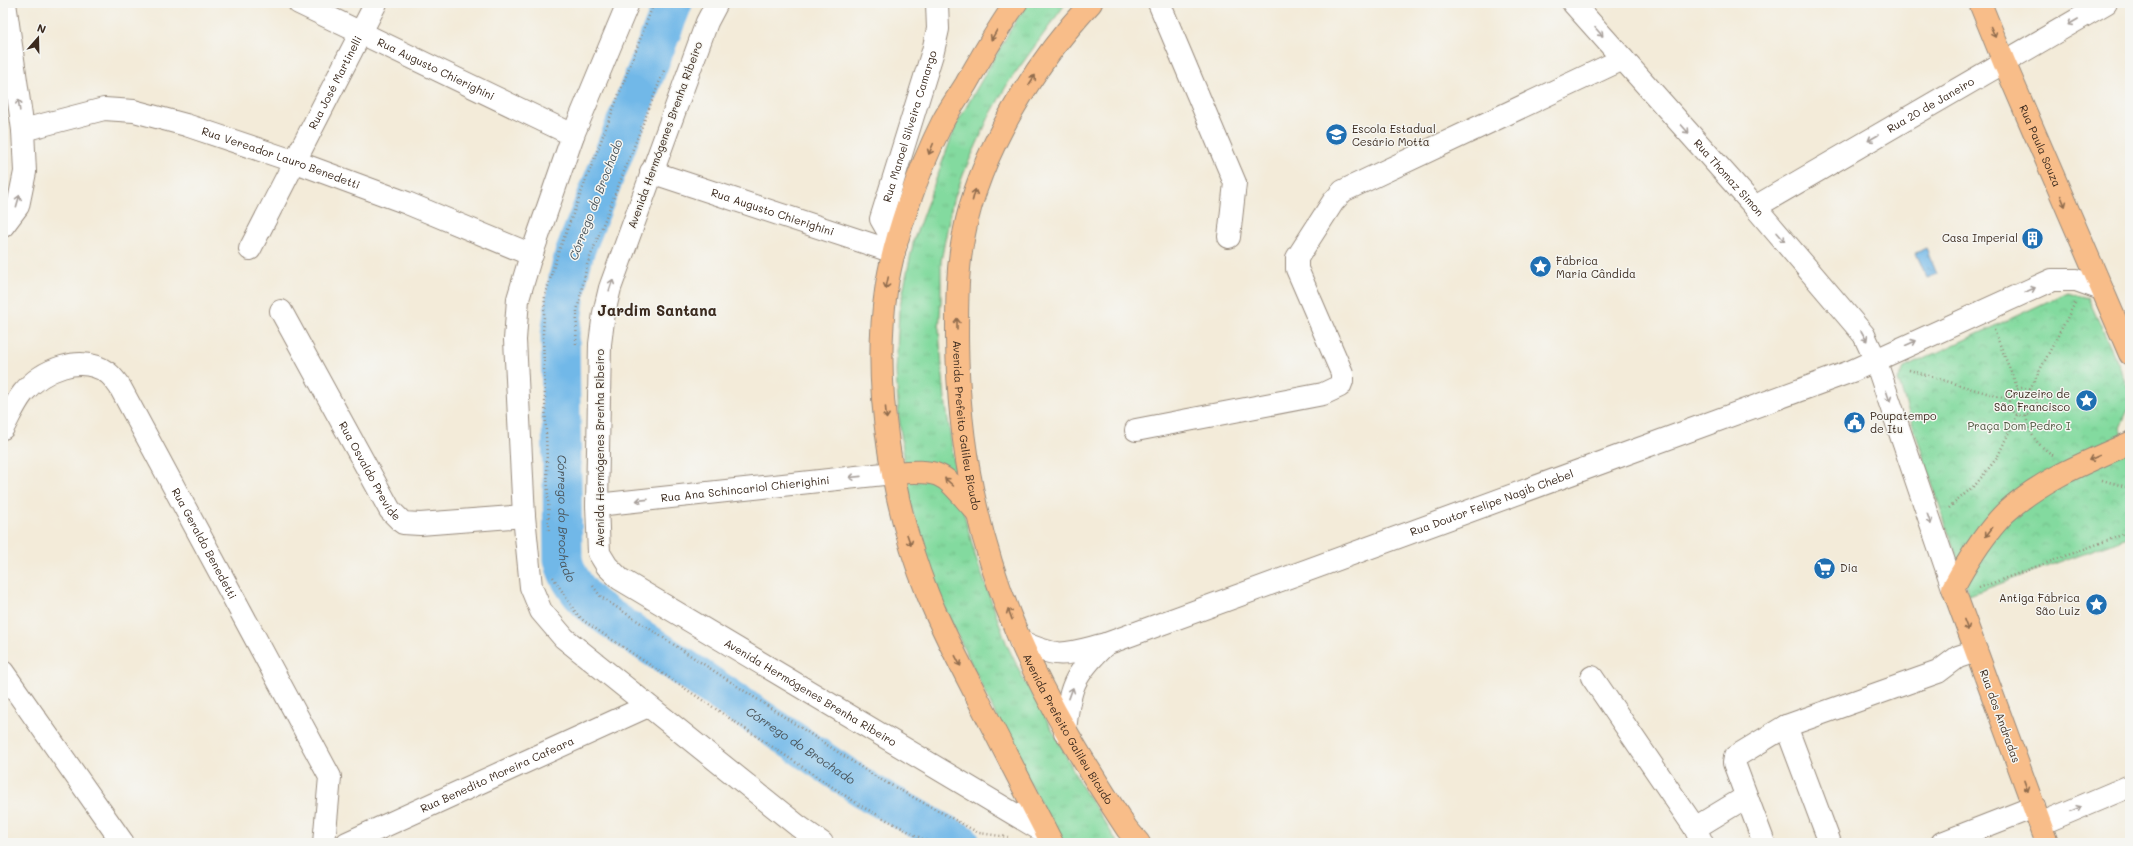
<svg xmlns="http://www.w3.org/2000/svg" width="2133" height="846" viewBox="0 0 2133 846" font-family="Mali,sans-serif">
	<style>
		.grass { fill: url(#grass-tufts); stroke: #5f825e }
		.park { fill: url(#park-crowns); stroke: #5f825e }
		.water { fill: url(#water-ripples); stroke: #567183 }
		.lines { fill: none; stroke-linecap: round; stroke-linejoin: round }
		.river { stroke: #71b8e8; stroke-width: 39 }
		.minor-casing { stroke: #978a7c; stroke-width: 24 }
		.major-casing { stroke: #978a7c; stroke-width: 24 }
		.path { stroke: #978a7c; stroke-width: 2.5; stroke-dasharray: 1 3; stroke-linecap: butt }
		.minor { stroke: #fff; stroke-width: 22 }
		.major { stroke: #f8bd89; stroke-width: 22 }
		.oneway { stroke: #a79f9a }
		.oneway2 { stroke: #906c4e }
		.labels { text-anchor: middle; stroke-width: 3; stroke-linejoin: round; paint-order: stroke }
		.street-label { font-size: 11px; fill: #3b2a1e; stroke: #f6f6f2 }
		.poi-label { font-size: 11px; fill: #3b2a1e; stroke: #f6f6f2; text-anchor: start }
		.park-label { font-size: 11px; fill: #4d563e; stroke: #f6f6f2 }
		.water-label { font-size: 12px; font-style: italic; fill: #4b555b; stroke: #f6f6f2 }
		.district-label { font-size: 15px; font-weight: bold; fill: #3b2a1e; stroke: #f6f6f2 }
	</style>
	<defs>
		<pattern id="grass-tufts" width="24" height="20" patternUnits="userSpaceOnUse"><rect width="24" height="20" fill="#83da9f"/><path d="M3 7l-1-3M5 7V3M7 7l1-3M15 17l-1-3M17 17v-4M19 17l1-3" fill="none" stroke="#72bb88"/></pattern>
		<pattern id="park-crowns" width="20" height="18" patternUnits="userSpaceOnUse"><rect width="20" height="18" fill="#83da9f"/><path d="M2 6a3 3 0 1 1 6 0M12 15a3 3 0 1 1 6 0" fill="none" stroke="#72bb88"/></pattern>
		<pattern id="water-ripples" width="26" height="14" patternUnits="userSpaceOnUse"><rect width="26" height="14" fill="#71b8e8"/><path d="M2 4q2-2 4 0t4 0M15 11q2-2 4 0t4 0" fill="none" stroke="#5e96bb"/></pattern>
	</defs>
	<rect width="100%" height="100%" fill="#f6f6f2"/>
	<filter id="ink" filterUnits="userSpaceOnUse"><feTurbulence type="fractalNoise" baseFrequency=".025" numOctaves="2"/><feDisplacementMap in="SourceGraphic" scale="8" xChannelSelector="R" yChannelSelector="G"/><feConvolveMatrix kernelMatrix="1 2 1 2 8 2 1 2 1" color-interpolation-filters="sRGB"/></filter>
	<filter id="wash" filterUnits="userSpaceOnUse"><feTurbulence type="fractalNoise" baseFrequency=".012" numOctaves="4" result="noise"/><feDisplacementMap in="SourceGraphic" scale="16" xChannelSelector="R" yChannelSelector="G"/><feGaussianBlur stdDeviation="0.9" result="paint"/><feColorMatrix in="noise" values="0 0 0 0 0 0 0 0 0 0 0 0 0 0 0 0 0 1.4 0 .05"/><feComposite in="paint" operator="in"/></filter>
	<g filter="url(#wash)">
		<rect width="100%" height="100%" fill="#f3ebd9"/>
		<path class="grass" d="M1029,3H1066L1008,83L989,117L965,170L952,204L941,261V300L939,332L945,399L959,495L975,555L1007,645L1024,680L1063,749L1079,782L1118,843H1061L1016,757L931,580L910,502L899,419L896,371L899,311L914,239L956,125L1016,20Z"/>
		<path class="park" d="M2068,292L2088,298L2130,390V405L2120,428L2130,450V536L1969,595L1898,380L1904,368Z"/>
		<path class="water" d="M1926,248L1937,274L1927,278L1916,253Z"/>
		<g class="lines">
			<path class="river" id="s1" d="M673,3L575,251L568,278L560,335L563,559C567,579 582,598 598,610L869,792L961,843"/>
		</g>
	</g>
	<g filter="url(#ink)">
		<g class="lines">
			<defs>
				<g id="minor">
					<path id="s2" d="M299,3L573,135"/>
					<path d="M628,3L573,135L529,262L518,299L515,340L524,516L531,587L541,611L564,638L798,826L822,843"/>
					<path id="s3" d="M717,3L707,22L610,288L604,313L600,344L597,505L599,553L607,566L620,579L1046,833"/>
					<path d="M1159,3L1235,183L1229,237"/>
					<path id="s4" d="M1573,3L1755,207L1864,335L1875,359L1953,588"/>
					<path id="s5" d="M23,130L104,109L134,111L186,125L296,162L407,203L532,255"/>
					<path id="s6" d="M651,172L894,252"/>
					<path id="s7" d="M1755,207L2106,3"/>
					<path d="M3,226L18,206L25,172L23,130L5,3"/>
					<path id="s8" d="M896,245L881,219L933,51L938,29L937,3"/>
					<path id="s9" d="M250,249L376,3"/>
					<path id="s10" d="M281,311L390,510L403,523L420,524L524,516"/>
					<path id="s11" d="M3,428C9,417 15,403 23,393C42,370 81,353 108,373C113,377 117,383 120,387L330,777L324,843"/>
					<path d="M1136,430L1323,394L1340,386L1342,381V373L1297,269V258L1333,202L1343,191L1623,59"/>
					<path id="s12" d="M597,505L893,473"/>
					<path id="s13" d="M1020,641C1060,660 1066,654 1106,644L1852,371L2052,280H2076L2101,289"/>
					<path d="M3,672L123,843"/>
					<path d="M1592,677L1695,828L1702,843"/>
					<path d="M1786,726L1830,843"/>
					<path d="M1065,732C1069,688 1073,675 1106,644"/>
					<path d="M2040,824L2130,786"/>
					<path d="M1695,828L1746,797"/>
					<path id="s14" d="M347,843L648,706"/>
					<path d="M1764,843L1734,763L1735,757L1786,726L1938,672L1958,657L1976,651"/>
					<path d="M1942,843L2034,807"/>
				</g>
				<g id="major">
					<path d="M1016,3C997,29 982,56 966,84C958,97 949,109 942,123C919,169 893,240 886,291C872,386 892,506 928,595C943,633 963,669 981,705C1005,751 1028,797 1052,843"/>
					<path id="s15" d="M1091,3C1035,63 979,153 964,234C957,267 957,303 957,338C958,445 977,541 1020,640C1049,707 1087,768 1127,829L1139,843"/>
					<path id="s16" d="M1980,3L2004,62L2130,354"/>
					<path d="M893,473C944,469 942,473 975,510"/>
					<path d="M2047,843L1953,588C1967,562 1984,534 2005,513C2040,480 2087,462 2130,443"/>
				</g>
			</defs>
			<use href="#minor" class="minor-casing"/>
			<use href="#major" class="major-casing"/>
			<path class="path" d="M1994,330L2018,389
				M576,344L577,311L587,265L665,68
				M1909,370L2010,400
				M2009 402a14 14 0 1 1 28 0a14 14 0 1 1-28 0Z
				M2030,389L2075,303
				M2026,416C2029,434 2037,445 2053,455
				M2102,480L2130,488
				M1949,508L1976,484L1997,458L2017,415
				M549,530L543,334L545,296L558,253L654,3
				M553,577L576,613L584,621L861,806L930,843
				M593,586L601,597L876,777L979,833L1008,837
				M1979,588L2130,532"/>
			<use href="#minor" class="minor"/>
			<use href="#major" class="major"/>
		</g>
		<defs><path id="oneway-shaft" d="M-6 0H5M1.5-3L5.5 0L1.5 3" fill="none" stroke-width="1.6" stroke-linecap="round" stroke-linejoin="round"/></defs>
		<g class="oneway">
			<use href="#oneway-shaft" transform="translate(2073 22) rotate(150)"/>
			<use href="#oneway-shaft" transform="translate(1599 32) rotate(48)"/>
			<use href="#oneway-shaft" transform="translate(19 105) rotate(-98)"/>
			<use href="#oneway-shaft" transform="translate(1685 129) rotate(48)"/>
			<use href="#oneway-shaft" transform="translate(1873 138) rotate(150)"/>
			<use href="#oneway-shaft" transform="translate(18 201) rotate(-74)"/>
			<use href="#oneway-shaft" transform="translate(1781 237) rotate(49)"/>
			<use href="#oneway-shaft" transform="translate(611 285) rotate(-72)"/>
			<use href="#oneway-shaft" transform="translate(2030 290) rotate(-24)"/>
			<use href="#oneway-shaft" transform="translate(1864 336) rotate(61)"/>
			<use href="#oneway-shaft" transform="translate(1911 343) rotate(-24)"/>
			<use href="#oneway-shaft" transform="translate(1888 396) rotate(71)"/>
			<use href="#oneway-shaft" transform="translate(855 477) rotate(174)"/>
			<use href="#oneway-shaft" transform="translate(642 500) rotate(174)"/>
			<use href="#oneway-shaft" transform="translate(1929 519) rotate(71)"/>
			<use href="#oneway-shaft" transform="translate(1071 693) rotate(-70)"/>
			<use href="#oneway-shaft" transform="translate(2076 809) rotate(-23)"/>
		</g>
		<g class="oneway2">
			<use href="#oneway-shaft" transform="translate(1993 32) rotate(66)"/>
			<use href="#oneway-shaft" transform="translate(994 35) rotate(120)"/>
			<use href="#oneway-shaft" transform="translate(1032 80) rotate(-57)"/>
			<use href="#oneway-shaft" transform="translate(931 149) rotate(113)"/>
			<use href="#oneway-shaft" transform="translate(974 195) rotate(-75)"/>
			<use href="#oneway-shaft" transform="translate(2063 201) rotate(67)"/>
			<use href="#oneway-shaft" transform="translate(887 283) rotate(102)"/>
			<use href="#oneway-shaft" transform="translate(957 324) rotate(-90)"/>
			<use href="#oneway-shaft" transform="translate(886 413) rotate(85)"/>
			<use href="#oneway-shaft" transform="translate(2094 458) rotate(156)"/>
			<use href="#oneway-shaft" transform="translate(949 482) rotate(-138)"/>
			<use href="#oneway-shaft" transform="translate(1989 532) rotate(127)"/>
			<use href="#oneway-shaft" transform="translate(909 540) rotate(71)"/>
			<use href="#oneway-shaft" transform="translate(1010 614) rotate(-111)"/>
			<use href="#oneway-shaft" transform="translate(1966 625) rotate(69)"/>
			<use href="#oneway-shaft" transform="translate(958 661) rotate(63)"/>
			<use href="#oneway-shaft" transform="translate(2026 786) rotate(70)"/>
		</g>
	</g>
	<defs>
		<symbol id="school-disc" viewBox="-11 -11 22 22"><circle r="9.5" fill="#1f6fb2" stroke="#f6f6f2"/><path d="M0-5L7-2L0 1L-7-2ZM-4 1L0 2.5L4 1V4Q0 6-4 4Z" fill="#fff"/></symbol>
		<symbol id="building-disc" viewBox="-11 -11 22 22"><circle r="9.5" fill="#1f6fb2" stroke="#f6f6f2"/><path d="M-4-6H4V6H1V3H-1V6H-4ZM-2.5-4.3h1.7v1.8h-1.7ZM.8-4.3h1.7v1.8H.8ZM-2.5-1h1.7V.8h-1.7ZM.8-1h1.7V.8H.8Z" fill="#fff"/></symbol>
		<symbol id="sight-disc" viewBox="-11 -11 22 22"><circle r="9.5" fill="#1f6fb2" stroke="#f6f6f2"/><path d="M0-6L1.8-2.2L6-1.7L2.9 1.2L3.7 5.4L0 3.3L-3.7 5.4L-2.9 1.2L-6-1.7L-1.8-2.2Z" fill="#fff"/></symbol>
		<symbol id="civic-disc" viewBox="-11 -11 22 22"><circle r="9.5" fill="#1f6fb2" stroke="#f6f6f2"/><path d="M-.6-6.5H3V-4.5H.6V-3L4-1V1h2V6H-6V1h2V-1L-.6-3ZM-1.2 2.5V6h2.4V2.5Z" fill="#fff"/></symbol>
		<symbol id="supermarket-disc" viewBox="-11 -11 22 22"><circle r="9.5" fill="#1f6fb2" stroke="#f6f6f2"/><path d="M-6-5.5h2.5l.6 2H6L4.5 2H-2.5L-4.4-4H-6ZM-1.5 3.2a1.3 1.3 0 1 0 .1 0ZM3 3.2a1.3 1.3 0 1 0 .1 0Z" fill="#fff"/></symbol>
	</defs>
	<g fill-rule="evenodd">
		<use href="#school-disc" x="1324" y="122" width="25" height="25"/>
		<use href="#building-disc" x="2020" y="226" width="25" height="25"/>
		<use href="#sight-disc" x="1528" y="254" width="25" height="25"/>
		<use href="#sight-disc" x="2074" y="388" width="25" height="25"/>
		<use href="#civic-disc" x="1842" y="410" width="25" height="25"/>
		<use href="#supermarket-disc" x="1812" y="556" width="25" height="25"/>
		<use href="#sight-disc" x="2084" y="592" width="25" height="25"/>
	</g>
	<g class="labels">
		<g class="street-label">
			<text dy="4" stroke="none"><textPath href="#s2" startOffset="152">Rua Augusto Chierighini</textPath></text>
			<text dy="4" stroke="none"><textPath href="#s9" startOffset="187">Rua José Martinelli</textPath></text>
			<text dy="4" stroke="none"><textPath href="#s7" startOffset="203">Rua 20 de Janeiro</textPath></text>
			<text dy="4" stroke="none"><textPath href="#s8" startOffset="127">Rua Manoel Silveira Camargo</textPath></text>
			<text transform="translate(665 135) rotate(-70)" y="4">Avenida Hermógenes Brenha Ribeiro</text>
			<text dy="4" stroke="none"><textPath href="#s16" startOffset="155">Rua Paula Souza</textPath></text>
			<text dy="4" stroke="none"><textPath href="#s5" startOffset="268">Rua Vereador Lauro Benedetti</textPath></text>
			<text dy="4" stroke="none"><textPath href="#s4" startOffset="234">Rua Thomaz Simon</textPath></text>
			<text dy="4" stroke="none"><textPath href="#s6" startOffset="128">Rua Augusto Chierighini</textPath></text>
			<text dy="4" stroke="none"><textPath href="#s15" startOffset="459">Avenida Prefeito Galileu Bicudo</textPath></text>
			<text transform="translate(600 448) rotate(-90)" y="4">Avenida Hermógenes Brenha Ribeiro</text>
			<text dy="4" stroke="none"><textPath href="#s10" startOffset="183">Rua Osvaldo Previde</textPath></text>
			<text dy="4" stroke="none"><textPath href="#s12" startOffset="149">Rua Ana Schincariol Chierighini</textPath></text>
			<text dy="4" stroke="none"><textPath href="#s13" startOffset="500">Rua Doutor Felipe Nagib Chebel</textPath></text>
			<text dy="4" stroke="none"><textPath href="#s11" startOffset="332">Rua Geraldo Benedetti</textPath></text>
			<text dy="4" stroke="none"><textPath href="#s3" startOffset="826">Avenida Hermógenes Brenha Ribeiro</textPath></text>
			<text transform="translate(2000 716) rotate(70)" y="4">Rua dos Andradas</text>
			<text dy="4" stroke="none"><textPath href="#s15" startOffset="783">Avenida Prefeito Galileu Bicudo</textPath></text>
			<text dy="4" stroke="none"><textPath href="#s14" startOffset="165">Rua Benedito Moreira Cafeara</textPath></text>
		</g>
		<g class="poi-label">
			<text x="1352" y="133">Escola Estadual<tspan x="1352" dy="13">Cesário Motta</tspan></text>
			<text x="2018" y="242" text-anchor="end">Casa Imperial</text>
			<text x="1556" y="265">Fábrica<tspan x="1556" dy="13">Maria Cândida</tspan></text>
			<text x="2070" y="398" text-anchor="end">Cruzeiro de<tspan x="2070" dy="13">São Francisco</tspan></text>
			<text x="1870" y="420">Poupatempo<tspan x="1870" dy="13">de Itu</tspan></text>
			<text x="1840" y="572">Dia</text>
			<text x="2080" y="602" text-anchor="end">Antiga Fábrica<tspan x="2080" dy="13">São Luiz</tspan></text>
		</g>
		<g class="park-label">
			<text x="2019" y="430">Praça Dom Pedro I</text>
		</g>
		<g class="water-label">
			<text transform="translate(596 200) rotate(-69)" y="4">Córrego do Brochado</text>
			<text dy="4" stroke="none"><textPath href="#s1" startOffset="536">Córrego do Brochado</textPath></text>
			<text dy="4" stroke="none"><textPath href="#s1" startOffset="883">Córrego do Brochado</textPath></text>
		</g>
		<g class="district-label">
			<text x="657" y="316">Jardim Santana</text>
		</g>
	</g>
	<rect width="2133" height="846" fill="none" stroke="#f6f6f2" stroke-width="16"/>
	<g transform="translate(38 38) rotate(20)" stroke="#f6f6f2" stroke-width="3" paint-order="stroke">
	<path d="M0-3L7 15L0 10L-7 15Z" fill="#3b2a1e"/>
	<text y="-6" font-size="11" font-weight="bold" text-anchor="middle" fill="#3b2a1e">N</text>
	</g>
</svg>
